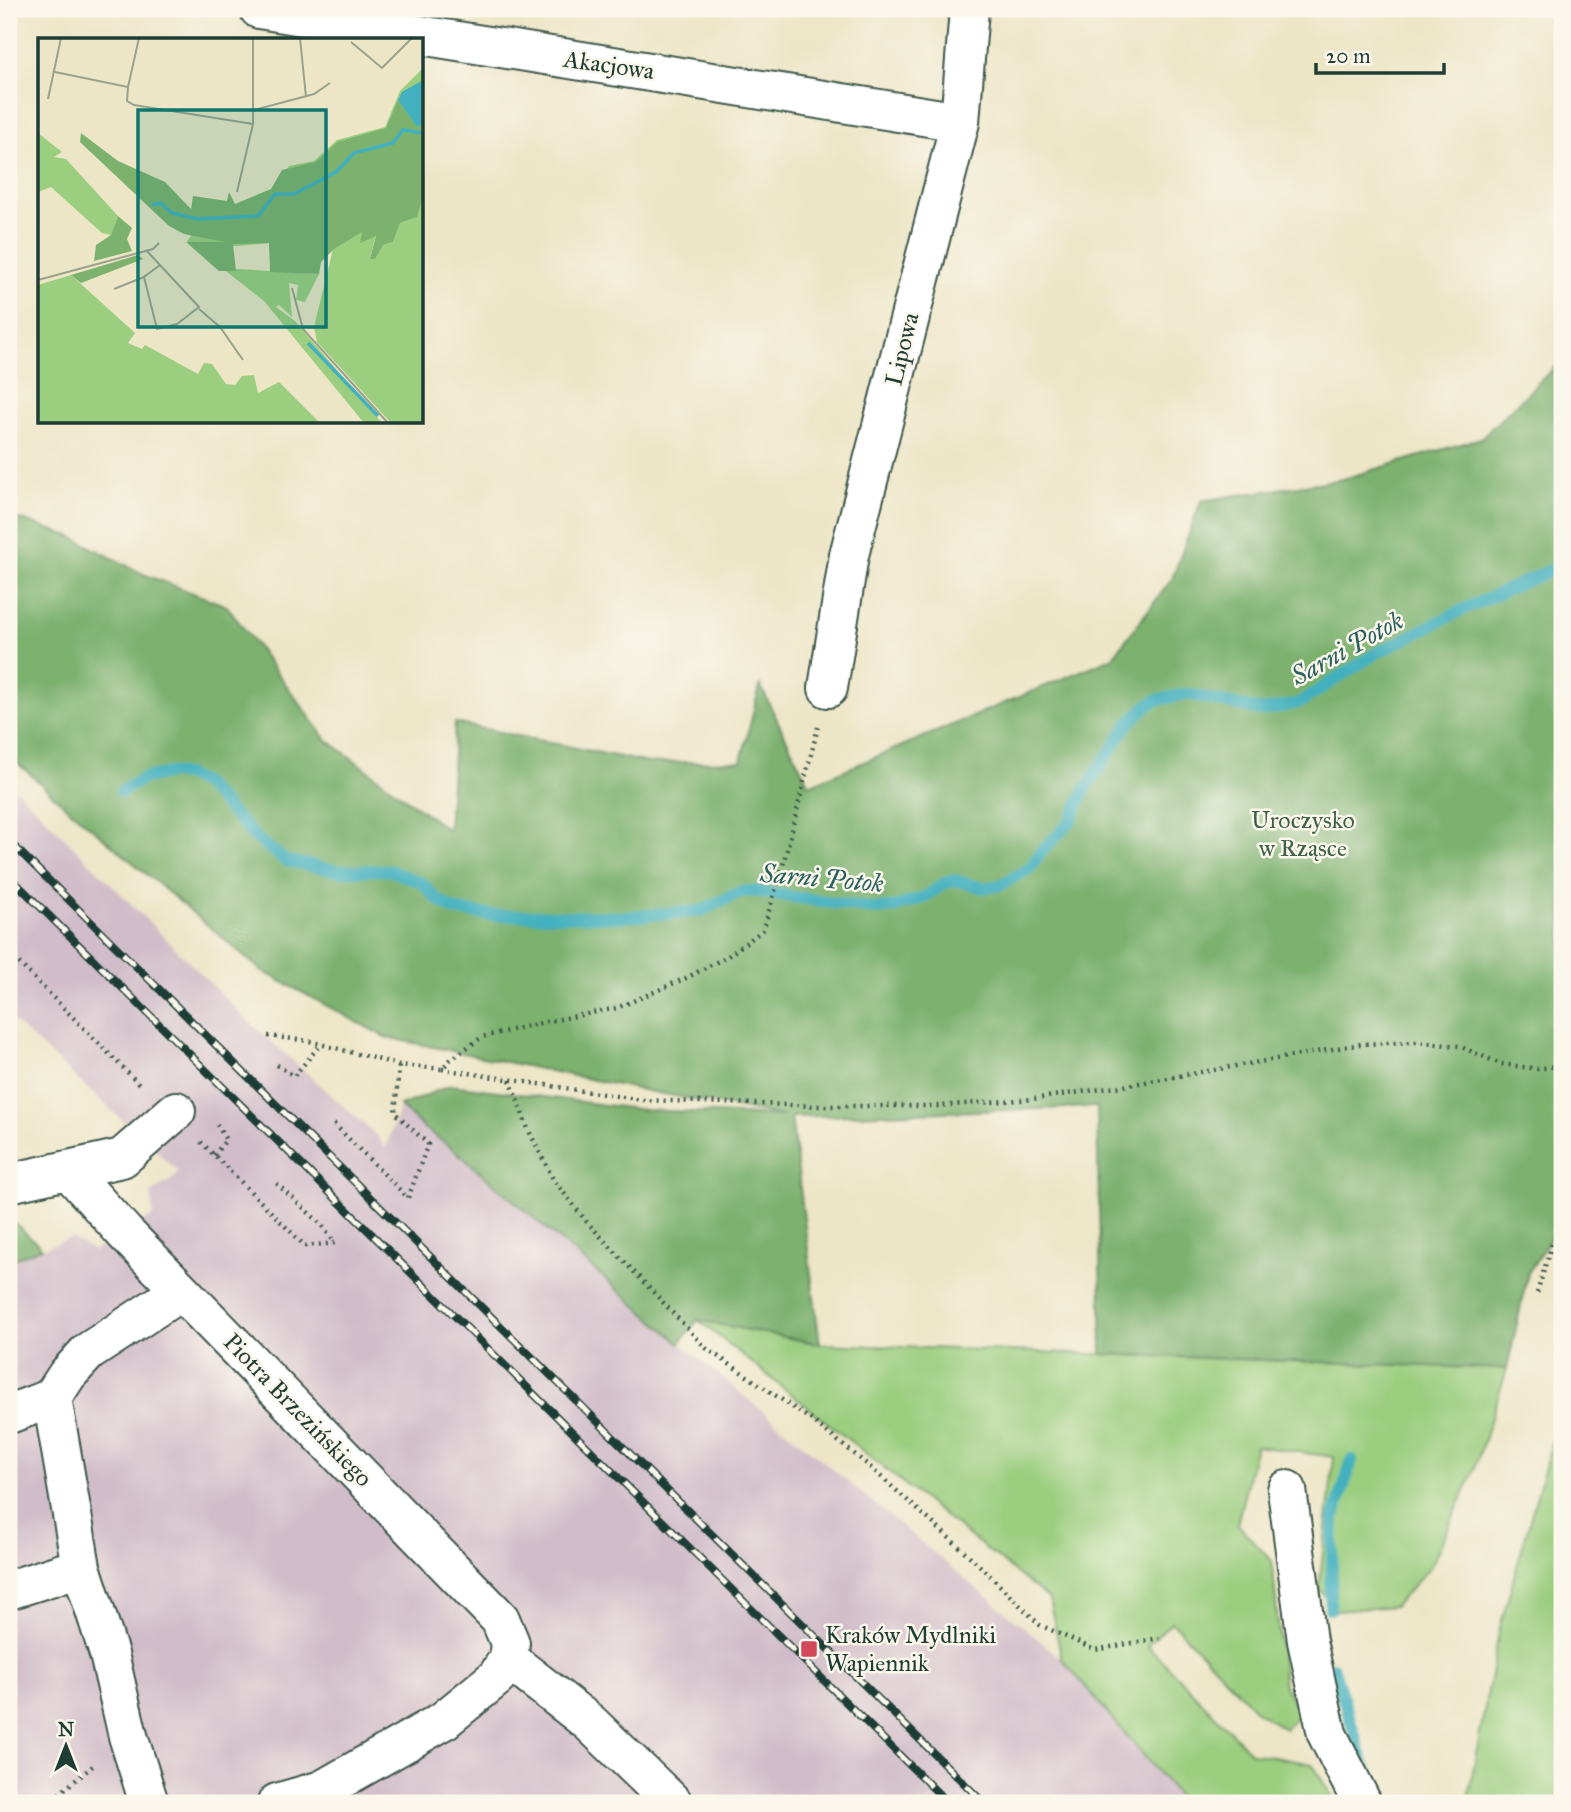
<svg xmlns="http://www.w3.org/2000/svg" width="1571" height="1812" viewBox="0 0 1571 1812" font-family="'IM FELL Great Primer',serif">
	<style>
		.industrial { fill: #d1bdc9 }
		.green { fill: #9bce7f; stroke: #5d865a; stroke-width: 2 }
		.forest { fill: #7cb16e; stroke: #4e7751; stroke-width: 2 }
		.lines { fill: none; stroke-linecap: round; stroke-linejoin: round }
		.stream { stroke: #42b0be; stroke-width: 12 }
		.minor-casing { stroke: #3e564a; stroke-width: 42 }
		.path { stroke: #3e564a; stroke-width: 4.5; stroke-dasharray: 2 5; stroke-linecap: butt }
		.minor { stroke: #fff; stroke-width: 38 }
		.rail-casing { stroke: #1f3d34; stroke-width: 8 }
		.rail { stroke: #fbf7ec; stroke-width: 5; stroke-dasharray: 16; stroke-linecap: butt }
		.poi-dot { fill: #d1495b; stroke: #fbf7ec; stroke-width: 2.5 }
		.labels { text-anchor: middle; stroke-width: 5; stroke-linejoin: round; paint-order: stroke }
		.street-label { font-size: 24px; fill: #1f3d34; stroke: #fbf7ec }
		.park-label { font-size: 24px; fill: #3e6147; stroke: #fbf7ec }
		.poi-label { font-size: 24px; fill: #1f3d34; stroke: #fbf7ec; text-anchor: start }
		.water-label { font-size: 26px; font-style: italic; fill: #2a605d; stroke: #fbf7ec }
		.inset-river { fill: none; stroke: #42b0be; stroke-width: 3.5 }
		.inset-road { fill: none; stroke: #9aa28c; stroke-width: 2 }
		.view { fill: #0f766e; fill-opacity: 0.15; stroke: #0f766e; stroke-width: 3.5 }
		.inset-edge { fill: none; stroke: #1f3d34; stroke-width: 3.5 }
	</style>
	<rect width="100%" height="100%" fill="#fbf7ec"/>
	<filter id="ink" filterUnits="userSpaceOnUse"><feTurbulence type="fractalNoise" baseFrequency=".0143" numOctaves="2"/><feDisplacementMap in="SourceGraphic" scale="14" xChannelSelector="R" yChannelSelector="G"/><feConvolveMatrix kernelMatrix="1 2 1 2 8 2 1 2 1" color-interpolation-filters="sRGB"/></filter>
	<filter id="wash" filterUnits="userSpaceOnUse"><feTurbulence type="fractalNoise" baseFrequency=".00686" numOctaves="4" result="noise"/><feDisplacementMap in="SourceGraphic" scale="28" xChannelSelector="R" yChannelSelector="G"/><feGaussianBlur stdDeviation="1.57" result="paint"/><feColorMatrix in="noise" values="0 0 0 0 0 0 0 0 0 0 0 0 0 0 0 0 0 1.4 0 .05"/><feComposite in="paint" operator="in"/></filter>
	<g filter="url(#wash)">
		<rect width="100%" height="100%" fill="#ece5c6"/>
		<path class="industrial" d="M9,782L246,1019L378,1137L385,1149L400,1106L425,1129L452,1148L680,1343L1062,1659L1184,1803H9V1261L71,1238L94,1251L153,1216L151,1193L175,1177L178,1171L9,1017Z"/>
		<path class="green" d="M698,1320L820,1344L1507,1369L1474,1471L1431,1566L1395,1606L1337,1611L1319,1588L1334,1457L1256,1446L1237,1524L1272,1561L1284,1687L1301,1712L1285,1729L1257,1712L1172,1622L1147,1645L1251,1753L1312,1764L1336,1803H1184L1062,1659L1049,1599Z
			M1562,1406V1803H1467L1500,1627Z"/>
		<path class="forest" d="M1562,360V1226L1552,1236L1528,1273L1507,1369L1102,1354L1097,1107L791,1117L820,1344L698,1320L680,1343L452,1148L425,1129L400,1106L451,1085L644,1110L784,1116L647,1091L385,1037L262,971L63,804L9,755V516L70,536L143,574L227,606L327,740L448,830L455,723L649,763L741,761L760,685L809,785L1112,658L1172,579L1201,501L1343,479L1481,438Z
			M9,1218L42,1248L9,1261Z"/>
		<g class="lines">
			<path class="stream" d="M121,792L144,778L171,773L186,775L204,784L257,839L286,861L340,871L389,870L422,883L437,899L454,910L490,915L622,917L701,911L740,892L753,891L873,909L893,908L925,897L943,884L954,880L984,888L1001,885L1030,868L1041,852L1070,822L1085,790L1128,724L1145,707L1157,700L1187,694L1262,711L1299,703L1375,654L1460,611L1562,565
				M1330,1609L1334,1518L1352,1460
				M1333,1667L1364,1764L1385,1803"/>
		</g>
	</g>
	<g filter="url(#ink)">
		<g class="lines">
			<defs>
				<path id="minor" d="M259,9L960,122
					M828,688L849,555L960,122L969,9
					M68,1170L125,1233L500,1619L510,1643L508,1659L497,1677L443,1721L322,1790L277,1803
					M9,1183L122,1158L176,1111
					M9,1414L52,1398
					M1287,1490L1307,1641L1327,1734L1362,1803
					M9,1590L81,1567
					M508,1659L590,1723L673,1803
					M149,1803L128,1736L109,1654L81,1567L52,1398L67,1375L88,1352L181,1291"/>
			</defs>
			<use href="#minor" class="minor-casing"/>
			<path class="path" d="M9,953L141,1086
				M268,1036L309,1041L399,1065L442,1069L450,1060L482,1037L545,1022L617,1008L686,978L728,956L763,930L783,865L818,727
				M277,1065L294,1076L321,1044
				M442,1069L642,1100L817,1106H937L1033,1099L1123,1086L1361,1044L1417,1042L1459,1046L1501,1064L1538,1069L1562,1065
				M510,1080L528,1129L553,1179L586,1221L706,1348L813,1421L868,1465L975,1561L1040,1625L1095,1650L1159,1638
				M334,1124L408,1198L428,1144L395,1113L399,1065
				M201,1142L305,1246L335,1243L320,1223L275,1182
				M214,1155L226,1140L217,1125
				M1537,1293L1552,1244L1562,1235
				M48,1803L95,1764"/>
			<use href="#minor" class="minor"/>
			<defs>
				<path id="rail" d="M9,841L984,1803
					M9,876L948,1803"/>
			</defs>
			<use href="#rail" class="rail-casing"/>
			<use href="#rail" class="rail"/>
		</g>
	</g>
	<rect class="poi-dot" x="800" y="1640" width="18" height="18" rx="3.5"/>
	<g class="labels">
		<g class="street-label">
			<text transform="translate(609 65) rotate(8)" y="8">Akacjowa</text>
			<text transform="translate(902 349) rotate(-76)" y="8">Lipowa</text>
			<text transform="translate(298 1410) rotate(46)" y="8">Piotra Brzezińskiego</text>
		</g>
		<g class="park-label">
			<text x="1303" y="828">Uroczysko<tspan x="1303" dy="28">w Rząsce</tspan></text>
		</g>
		<g class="poi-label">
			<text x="825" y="1643">Kraków Mydlniki<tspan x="825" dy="28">Wapiennik</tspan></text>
		</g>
		<g class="water-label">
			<text transform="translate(1347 648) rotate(-29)" y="9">Sarni Potok</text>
			<text transform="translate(822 878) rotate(5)" y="9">Sarni Potok</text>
		</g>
	</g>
	<g transform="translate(38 38)">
		<rect width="385" height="385" fill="#ece5c6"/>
		<path d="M385,30V385H353L279,304L276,289L295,211L268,202L185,209L178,228L149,203L155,195L233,152L251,128L276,123L299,102L347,89L362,53ZM379,179L362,185L355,204L345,207L332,220L338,197L330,199L347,188ZM0,95L24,114L16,119L28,121L80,178L73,197L64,195L13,149L0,154ZM184,230L281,236L267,264L258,262L260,247L251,245L254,279L241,267L238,269L257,283L344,385H326L226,263ZM33,237L97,295L90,305L104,311L107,307L160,336L166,325L174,326L188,346L197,347L204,338L216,337L220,355L241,344L282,385H0V247Z" fill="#9bce7f" fill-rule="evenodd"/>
		<path d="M360,62L379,89L385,86V158L379,179L362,185L355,204L345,207L337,221H332L338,198L322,205L324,194L296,211L283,224L281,236L232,234L231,205L195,206L198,233H181L148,204H187L146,196L131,188L42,104L43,95L80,123L127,144L153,171L155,158L189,163L191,154L197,166L233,151L244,132L278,124L299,104L348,90ZM80,178L94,190L89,201L94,213L56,223L58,207L73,197ZM100,217L105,221L43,245L33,237Z" fill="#7cb16e"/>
		<path d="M385,42V86L379,89L360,62L364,54Z" fill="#42b0be"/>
		<path class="inset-river" d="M114,167L122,165L134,175L159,181L220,178L237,156H256L298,134L316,115L355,105L365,92L385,95M270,305L340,378"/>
		<path class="inset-road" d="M262,0L268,59M313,4L344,30L374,0M17,34L90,49L89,63L96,67L215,86M90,49L101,0M10,61L23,0M216,72L276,56L292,45M199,154L215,86V0M108,212L161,269L139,286L119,291L106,239L122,227M0,242L115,211L121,205M254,250L265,291L350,385M76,251L106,239M161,271L182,289L205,322"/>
		<path class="view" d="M100,72H288V289H100Z"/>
		<rect width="385" height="385" class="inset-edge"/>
	</g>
	<rect width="1571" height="1812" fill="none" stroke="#fbf7ec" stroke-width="35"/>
	<g transform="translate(66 1746)" stroke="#fbf7ec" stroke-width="5" paint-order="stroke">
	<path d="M0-5L12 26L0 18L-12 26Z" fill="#1f3d34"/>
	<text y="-10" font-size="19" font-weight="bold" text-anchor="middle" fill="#1f3d34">N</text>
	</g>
	<path d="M1316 63v10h128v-10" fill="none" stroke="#1f3d34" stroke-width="3.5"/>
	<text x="1326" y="63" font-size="21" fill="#1f3d34" stroke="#fbf7ec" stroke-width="5" paint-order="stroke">20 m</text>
</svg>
